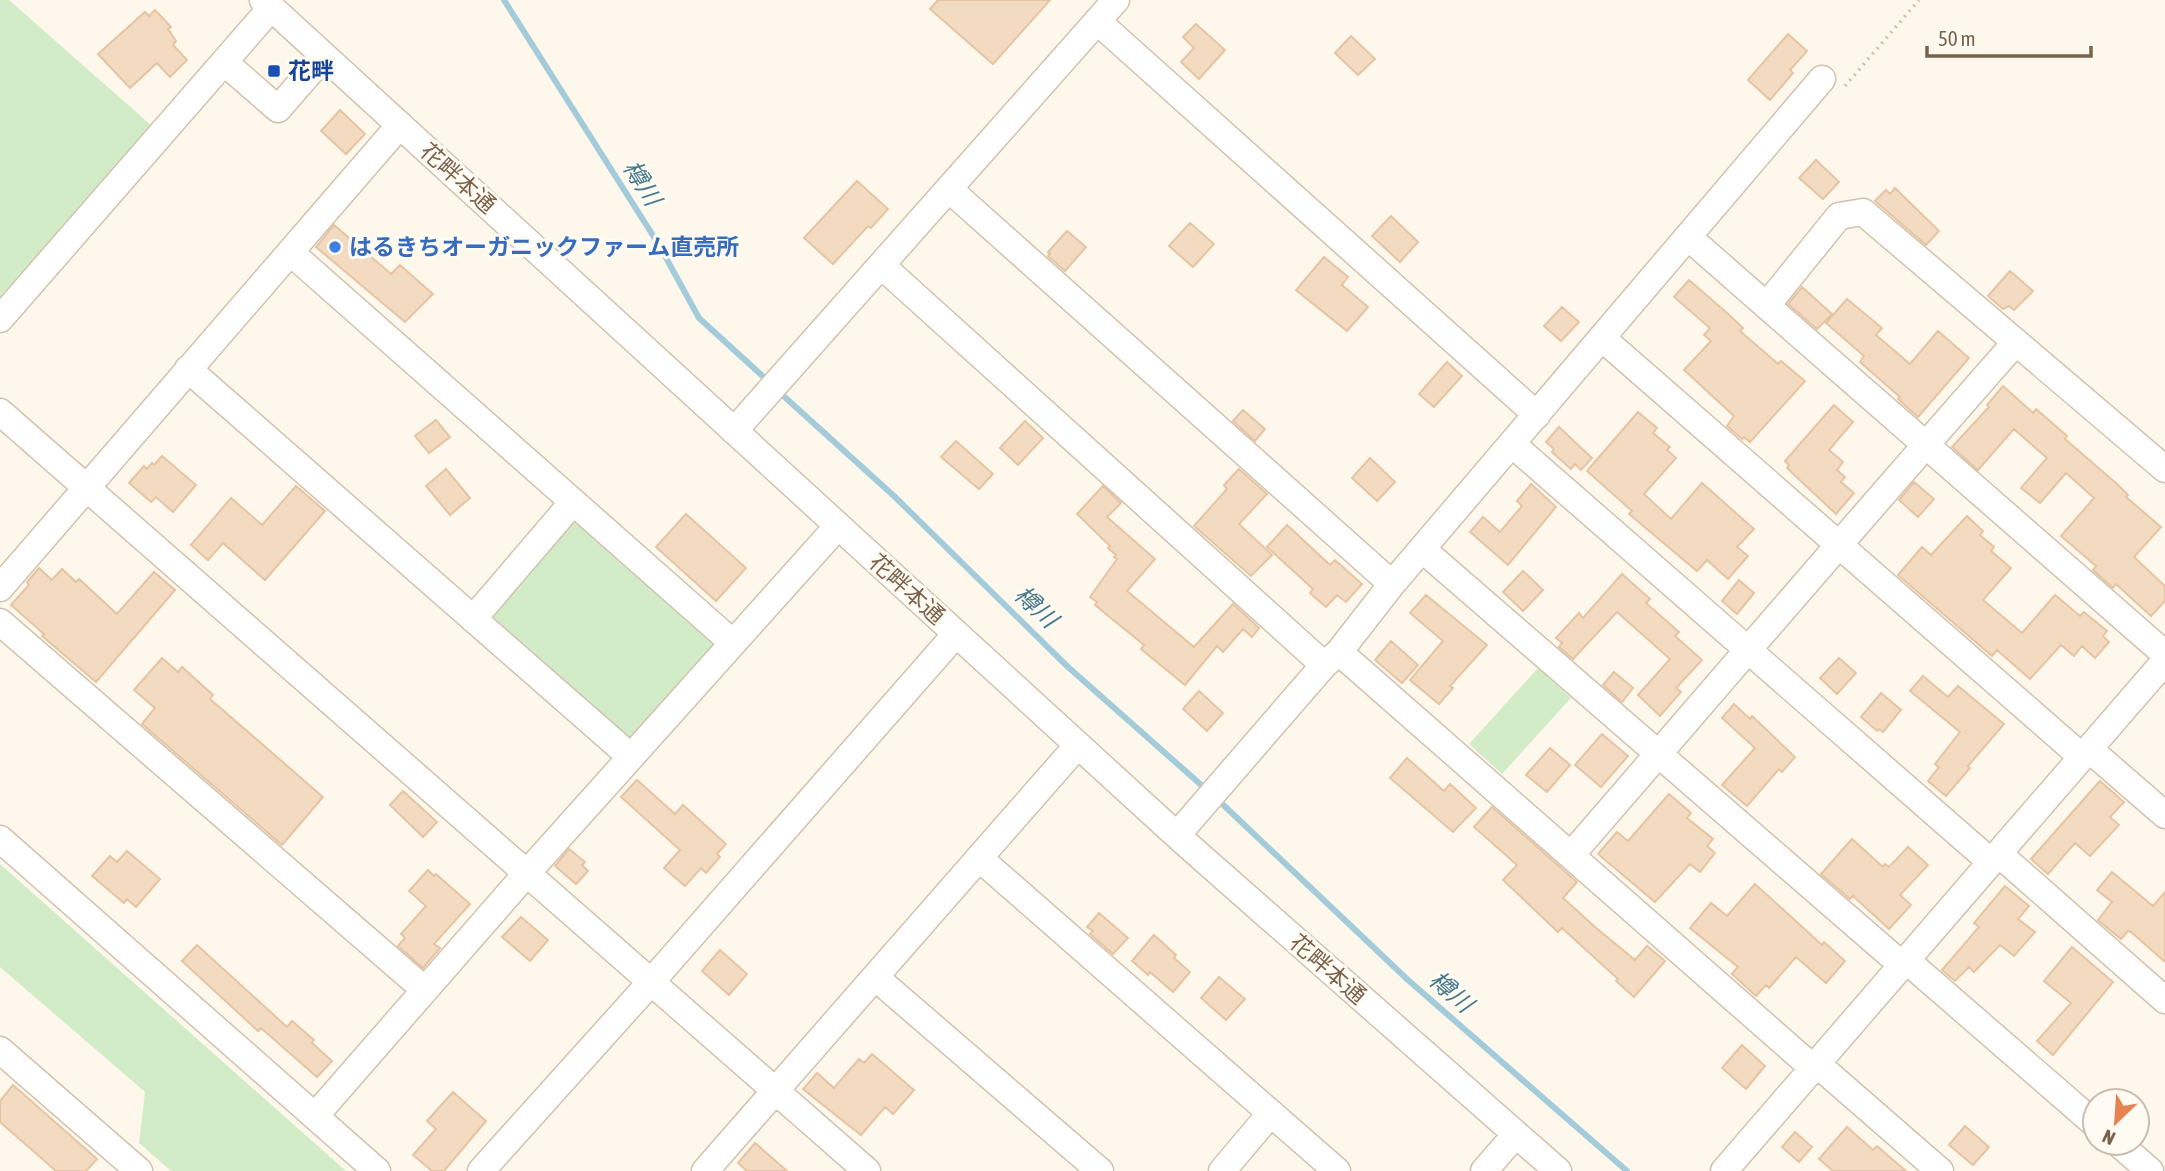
<svg xmlns="http://www.w3.org/2000/svg" width="2165" height="1171" viewBox="0 0 2165 1171" font-family="'Asap Condensed','Noto Sans JP',sans-serif">
	<style>
		.green { fill: #d3ecc8 }
		.lines { fill: none; stroke-linecap: round; stroke-linejoin: round }
		.stream { stroke: #a4cbda; stroke-width: 6 }
		.building { fill: #f3dbc2; stroke: #e6c4a2; stroke-width: 2 }
		.minor-casing { stroke: #d1c2af; stroke-width: 29 }
		.path { stroke: #d9bfa4; stroke-width: 3.5; stroke-dasharray: 2 5; stroke-linecap: butt }
		.minor { stroke: #fff; stroke-width: 26 }
		.transit-dot { fill: #1a4fb4; stroke: #fffbf2; stroke-width: 2.5 }
		.shop-dot { fill: #3f7fe0; stroke: #fffbf2; stroke-width: 2.5 }
		.labels { text-anchor: middle; stroke-width: 6; stroke-linejoin: round; paint-order: stroke }
		.transit-label { font-size: 23px; font-weight: bold; fill: #164399; stroke: #fffbf2; text-anchor: start }
		.street-label { font-size: 23px; fill: #7a624d; stroke: #fffbf2 }
		.shop-label { font-size: 23px; font-weight: bold; fill: #366cbe; stroke: #fffbf2; text-anchor: start }
		.water-label { font-size: 24px; font-style: italic; fill: #46798d; stroke: #fffbf2 }
	</style>
	<rect width="100%" height="100%" fill="#fdf8eb"/>
	<path class="green" d="M0,0H9L152,126L0,297Z
		M568,518H578L714,637V650L635,738L623,737L488,616Z
		M1538,668L1571,698L1502,774L1469,744Z
		M0,864L346,1171H171L139,1143L145,1092L0,967Z"/>
	<g class="lines">
		<path class="stream" d="M504,0L659,245L699,318L768,381
			M778,391L894,496L1068,667L1208,791
			M1216,798L1408,980L1627,1171"/>
	</g>
	<path class="building" d="M938,0H1050L993,64L930,9Z
		M155,10L171,27L168,29L176,41L173,45L187,60L170,77L157,63L130,88L98,54L145,12L149,16Z
		M1196,24L1225,50L1199,79L1181,62L1194,48L1183,37Z
		M1788,34L1807,51L1790,70L1793,73L1770,100L1748,80Z
		M1351,36L1375,59L1358,75L1335,53Z
		M340,110L365,134L346,154L321,131Z
		M1816,160L1839,182L1823,199L1799,178Z
		M857,181L888,209L871,228L868,226L833,264L804,238Z
		M1895,188L1939,231L1926,245L1875,201L1886,190L1890,194Z
		M1391,216L1418,242L1400,262L1372,236Z
		M1190,223L1214,244L1193,267L1169,246Z
		M334,225L391,274L400,265L433,294L405,322L316,247Z
		M1067,231L1086,247L1065,271L1048,256L1050,254L1048,252Z
		M1324,257L1348,277L1342,285L1368,307L1347,331L1296,290Z
		M2010,271L2033,291L2014,310L2009,306L2003,309L1988,296Z
		M1689,280L1727,313L1743,328L1740,331L1778,364L1781,361L1805,381L1750,442L1744,437L1742,439L1727,426L1734,416L1684,370L1711,341L1704,335L1710,328L1674,297Z
		M1802,287L1832,314L1817,329L1788,304Z
		M1847,299L1882,328L1876,335L1910,364L1938,331L1969,358L1918,417L1898,399L1900,397L1860,362L1864,356L1826,323Z
		M1562,307L1579,322L1561,341L1544,326Z
		M1447,362L1462,376L1434,407L1419,394Z
		M2003,386L2033,413L2036,409L2067,436L2065,439L2117,484L2128,495L2126,497L2161,527L2134,557L2165,586V601L2151,616L2116,584L2113,588L2093,570L2096,566L2061,536L2094,498L2066,473L2040,503L2021,488L2047,458L2014,429L1978,470L1952,447L1989,407L1987,405Z
		M1834,405L1853,422L1829,450L1843,462L1837,470L1845,477L1841,482L1854,493L1836,514L1787,468L1789,465L1785,461Z
		M1243,410L1265,429L1255,441L1233,421Z
		M1638,412L1657,428L1653,433L1670,447L1667,450L1676,458L1644,494L1671,519L1702,483L1754,529L1737,547L1748,556L1728,579L1707,560L1697,571L1629,514L1632,511L1587,471Z
		M436,420L450,437L429,453L415,436Z
		M1025,421L1043,438L1018,465L1000,448Z
		M1559,427L1592,458L1581,470L1575,464L1571,469L1552,452L1554,449L1546,442Z
		M956,441L993,474L979,489L941,457Z
		M162,456L196,485L173,512L156,497L151,502L129,483L144,466L147,469L152,463L154,465Z
		M1370,458L1395,482L1377,501L1352,478Z
		M446,469L470,498L450,515L426,486Z
		M1239,469L1267,494L1239,524L1272,555L1251,576L1194,526L1227,489L1224,485Z
		M1914,482L1934,499L1918,517L1899,500Z
		M1531,484L1556,507L1508,565L1470,532L1483,517L1500,532L1522,506L1517,501Z
		M296,486L325,511L265,580L223,543L208,560L191,545L231,498L262,525Z
		M1103,486L1121,503L1107,517L1155,559L1127,591L1194,647L1233,604L1259,628L1252,637L1243,629L1223,652L1217,646L1185,685L1141,649L1144,645L1095,605L1097,602L1090,597L1117,559L1114,557L1116,555L1108,548L1110,546L1077,514Z
		M686,514L746,568L716,601L656,547Z
		M1967,516L1983,531L1980,535L1994,547L1991,551L2011,568L1983,600L2022,633L2055,595L2080,616L2084,612L2107,631L2103,636L2109,642L2095,658L2082,646L2074,656L2061,645L2030,679L1997,650L1992,656L1898,575L1922,547L1931,555Z
		M1287,525L1330,565L1335,560L1362,584L1346,602L1337,595L1326,607L1310,593L1313,589L1267,547Z
		M39,568L52,580L62,569L76,582L79,579L117,614L154,572L175,590L96,682L42,636L44,634L11,605L29,585L27,582Z
		M1523,571L1543,590L1523,611L1503,592Z
		M1622,574L1650,599L1646,603L1679,632L1675,636L1702,660L1676,688L1681,692L1660,716L1638,695L1670,659L1617,612L1573,659L1559,647L1562,643L1556,638L1579,613L1583,618Z
		M1739,580L1754,593L1737,614L1722,601Z
		M1426,595L1487,645L1450,686L1453,688L1439,704L1410,680L1443,641L1410,613Z
		M1391,641L1418,665L1402,683L1375,660Z
		M162,658L178,672L182,667L213,695L210,699L323,797L282,845L142,724L155,708L134,690Z
		M1839,658L1856,673L1837,694L1820,678Z
		M1614,672L1633,688L1622,702L1603,685Z
		M1923,676L1948,697L1958,686L2004,724L1968,766L1970,768L1946,796L1928,781L1939,767L1935,764L1960,732L1910,691Z
		M1199,691L1223,713L1207,731L1183,709Z
		M1881,693L1901,710L1883,732L1879,729L1877,731L1861,717Z
		M1734,704L1750,719L1752,716L1795,757L1782,772L1779,769L1747,806L1722,785L1755,748L1722,718Z
		M1602,734L1628,756L1601,787L1575,765Z
		M1550,748L1570,765L1547,792L1526,775Z
		M1407,758L1444,791L1450,784L1476,808L1453,832L1390,778Z
		M637,780L675,814L683,805L726,844L717,854L720,857L706,873L701,868L685,886L664,868L680,850L621,797Z
		M2100,781L2124,802L2110,817L2119,825L2090,856L2075,843L2048,874L2031,859Z
		M403,791L437,822L423,837L390,805Z
		M1669,794L1691,813L1687,818L1713,839L1707,846L1715,853L1700,872L1690,864L1655,902L1598,854L1617,832L1628,841Z
		M1492,807L1577,882L1563,898L1595,927L1635,960L1647,946L1665,961L1634,997L1616,981L1618,979L1562,928L1558,932L1503,880L1517,865L1474,827Z
		M1852,839L1883,867L1885,864L1889,867L1908,847L1928,865L1900,895L1911,905L1889,929L1853,896L1850,899L1821,874Z
		M569,849L585,862L582,865L588,871L576,884L555,866Z
		M127,851L160,879L136,907L127,899L124,903L92,876L110,856L117,862Z
		M428,870L434,876L436,874L470,904L434,944L440,948L423,968L398,946L405,938L401,934L426,906L409,891Z
		M2112,872L2153,906L2165,892V962L2131,932L2128,931L2121,939L2098,920L2112,902L2097,890Z
		M1755,884L1822,945L1824,942L1845,961L1826,983L1796,957L1769,988L1766,985L1756,996L1732,974L1738,967L1690,928L1711,903L1727,916Z
		M2005,886L2029,906L2018,919L2035,932L2014,956L2000,945L1974,972L1969,967L1955,981L1942,970L1979,927L1974,923Z
		M1099,913L1128,938L1113,954L1090,934L1093,931L1087,927Z
		M521,917L548,940L530,961L502,937Z
		M1154,935L1176,955L1174,958L1190,972L1173,992L1150,972L1148,975L1132,961Z
		M197,945L287,1027L292,1021L314,1040L312,1043L332,1061L317,1077L261,1028L258,1031L182,961Z
		M2072,947L2113,982L2053,1055L2037,1041L2071,1003L2044,981Z
		M720,950L747,974L729,995L702,971Z
		M1219,977L1245,999L1226,1020L1201,998Z
		M1742,1045L1765,1066L1746,1089L1722,1068Z
		M872,1054L914,1090L893,1114L885,1107L861,1135L803,1089L817,1073L834,1088L859,1059L864,1063Z
		M13,1085L97,1159L86,1171H56L0,1122V1101Z
		M453,1092L486,1121L444,1171H432L413,1155L436,1129L427,1121Z
		M1965,1126L1989,1147L1973,1165L1949,1145Z
		M1847,1127L1873,1150L1877,1146L1906,1171H1833L1819,1159Z
		M1795,1132L1812,1147L1799,1162L1782,1147Z
		M755,1143L787,1171H747L738,1163Z"/>
	<g class="lines">
		<defs>
			<path id="minor" d="M263,0L1183,841L1558,1171
				M1097,21L1537,415
				M224,62L278,109L324,56
				M950,190L1392,584
				M1688,237L2165,654
				M290,252L733,643
				M882,266L1324,665
				M1767,305L1839,216L1863,212L2165,469
				M0,319L271,8
				M1602,338L2082,757
				M188,369L631,757
				M0,412L867,1171
				M734,431L1116,0
				M1512,444L1991,862
				M1422,549L1902,965
				M0,588L400,125
				M473,619L573,502
				M0,622L425,990
				M1339,652L1813,1068
				M2089,749L2165,815
				M1177,835L1324,665L1339,652L1392,584L1822,79
				M0,839L377,1171
				M1999,854L2165,1000
				M1571,855C1719,684 1866,512 2016,342
				M979,858L1337,1171
				M1906,960L2095,1124
				M875,977L1100,1171
				M0,1050L139,1171
				M1817,1064L1940,1171
				M315,1116L527,873L838,526
				M2118,1143L2150,1171
				M481,1171L651,982L956,634
				M705,1171L1078,745
				M1222,1171L1271,1113
				M1484,1171L1516,1134
				M1724,1171L2165,661"/>
		</defs>
		<use href="#minor" class="minor-casing"/>
		<path class="path" d="M1845,86L1919,0"/>
		<use href="#minor" class="minor"/>
	</g>
	<rect class="transit-dot" x="267" y="64" width="14" height="14" rx="3.5"/>
	<circle class="shop-dot" cx="335" cy="247" r="7"/>
	<g class="labels">
		<g class="transit-label">
			<text x="288" y="79">花畔</text>
		</g>
		<g class="street-label">
			<text transform="translate(458 178) rotate(42)" y="8">花畔本通</text>
			<text transform="translate(907 589) rotate(42)" y="8">花畔本通</text>
			<text transform="translate(1328 969) rotate(41)" y="8">花畔本通</text>
		</g>
		<g class="shop-label">
			<text x="349" y="255">はるきちオーガニックファーム直売所</text>
		</g>
		<g class="water-label">
			<text transform="translate(642 183) rotate(58)" y="8">樽川</text>
			<text transform="translate(1036 607) rotate(43)" y="8">樽川</text>
			<text transform="translate(1451 992) rotate(41)" y="8">樽川</text>
		</g>
	</g>
	<g transform="translate(2116 1122) rotate(205)"><circle r="33" fill="#fffbf2" stroke="#cabeb0" stroke-width="2"/>
	<path d="M0-5L12 26L0 18L-12 26Z" fill="#e78350"/>
	<text y="-10" font-size="19" font-weight="bold" text-anchor="middle" fill="#7a624d">N</text>
	</g>
	<path d="M1927 46v10h164v-10" fill="none" stroke="#7a624d" stroke-width="3.5"/>
	<text x="1938" y="46" font-size="21" fill="#7a624d" stroke="#fffbf2" stroke-width="5" paint-order="stroke">50 m</text>
</svg>
